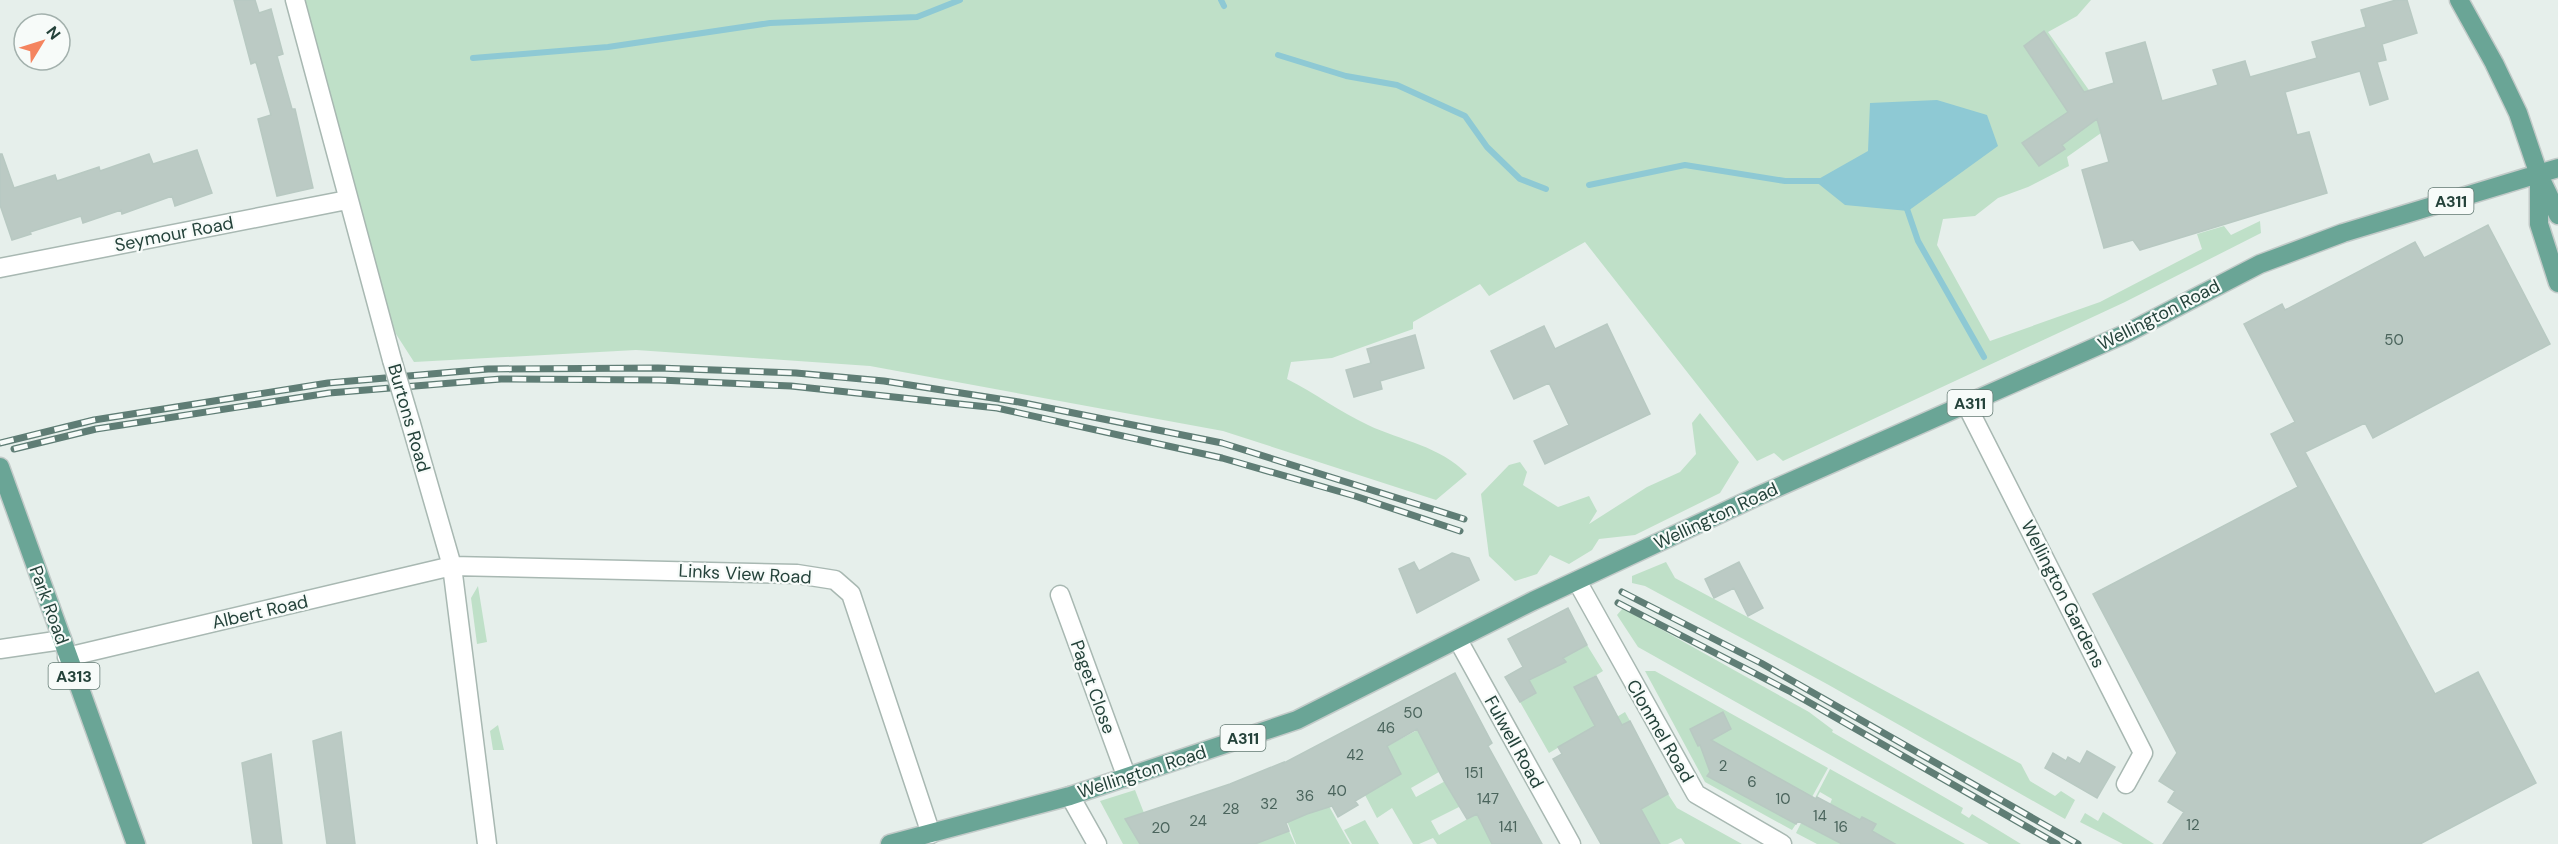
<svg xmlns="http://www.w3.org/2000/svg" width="2558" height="844" viewBox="0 0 2558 844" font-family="'DM Sans',sans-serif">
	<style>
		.green { fill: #bfe0c8 }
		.water { fill: #8ec9d4 }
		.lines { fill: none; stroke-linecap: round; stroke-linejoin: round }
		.stream { stroke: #8ec9d4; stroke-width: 6 }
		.building { fill: #bbcac4; stroke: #b8c9c2; stroke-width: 1.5 }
		.minor-casing { stroke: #a8b8b2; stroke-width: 21 }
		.major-casing { stroke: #c2cac8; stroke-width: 21 }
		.minor { stroke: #fff; stroke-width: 18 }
		.major { stroke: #6aa596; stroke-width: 18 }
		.rail-casing { stroke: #5f7d75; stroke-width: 7 }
		.rail { stroke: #f7fbf9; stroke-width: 4.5; stroke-dasharray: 14; stroke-linecap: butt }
		.minor-bridge-casing { stroke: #a8b8b2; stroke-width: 21; stroke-linecap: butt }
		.minor-bridge { stroke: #fff; stroke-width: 18 }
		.labels { text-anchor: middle; stroke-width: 4.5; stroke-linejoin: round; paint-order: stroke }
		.number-label { font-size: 15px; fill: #4a645c }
		.shield { fill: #f7fbf9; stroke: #637a73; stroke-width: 1.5 }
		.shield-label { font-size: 16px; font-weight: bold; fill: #24423a }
		.street-label { font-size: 18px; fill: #24423a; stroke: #f7fbf9 }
	</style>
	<rect width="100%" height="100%" fill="#e6efeb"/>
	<path class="green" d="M302,0H2091L2077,16L2048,32L2105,113L2101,133L2067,157L2069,166L2028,187L1998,198L1975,216L1943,219L1937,245L1990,341L2100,302L2202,249L2197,234L2224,226L2231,235L2260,221L2261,233L2125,302L1783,461L1774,453L1757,461L1585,242L1489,296L1480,284L1413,322V329L1332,358L1291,362L1287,379C1315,393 1340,412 1368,425C1402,441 1440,446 1467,474L1436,500L1223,431L870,366L636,350L414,362L396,334L370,260Z
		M1700,413L1739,462L1720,493L1635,535L1599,539L1592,550L1569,564L1550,555L1537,574L1515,581L1489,556L1481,494L1509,465L1520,462L1527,472L1523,485L1558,507L1589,496L1597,511L1589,524L1647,487L1680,472L1696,454L1692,423Z
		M1666,562L1675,578L2021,764L2030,781L2055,796L2061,791L2075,800L2065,819L1827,684L1645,586L1632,583V576Z
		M478,586L487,642L477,644L471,598Z
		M1623,608L1809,712L1833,730L1832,732L1963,808L1961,813L1969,818L1972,814L2021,844H1989L1638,647L1617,615Z
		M1528,628L1550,670L1565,662L1563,658L1587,645L1603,671L1575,688L1597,729L1625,712L1630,721L1615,729L1640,784L1658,775L1663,784L1653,802L1668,794L1677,808L1742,844H1685L1681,838L1668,844H1660L1578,736L1549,753L1520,702L1529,697L1521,685L1540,674L1526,630Z
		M1645,671H1655L1828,768L1812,797L1708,776L1796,824L1792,830L1705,782Z
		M498,725L504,750H493L490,731Z
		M1427,725L1431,756L1439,772L1411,788L1416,797L1449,779L1463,805L1431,821L1439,835L1480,812L1492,844H1437L1433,838L1419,844H1413L1392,808L1377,818L1365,795L1387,746Z
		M1830,769L1965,844H1895L1872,831L1876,824L1862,817L1848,842L1830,804L1832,799L1820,792L1816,799L1815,798Z
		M1314,779L1350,844H1296L1287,821L1318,809Z
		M1135,790L1144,813L1126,819L1140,844H1123L1100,801Z
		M2103,812L2154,844H2123L2080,822L2085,813L2098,821Z
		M1365,820L1379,844H1352L1344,830Z
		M1801,823L1842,844H1817L1796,833Z
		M1289,831L1295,844H1237L1257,843Z"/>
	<path class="water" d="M1937,100L1987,115L1998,146L1908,211L1845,205L1815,181L1868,151L1870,103Z"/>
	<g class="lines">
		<path class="stream" d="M1221,0L1224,6
			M1278,55L1346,76L1397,85L1465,116L1487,147L1520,179L1546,189
			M473,58L608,47L770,23L917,17L960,0
			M1589,185L1685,165L1785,181H1822
			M1906,206L1918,241L1984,357"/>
	</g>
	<path class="building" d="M234,0H255L259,13L271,9L283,54L277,56L292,109H295L313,188L277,196L258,119L271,115L256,62L251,64Z
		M2396,0H2407L2417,33L2382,44L2386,60L2377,62L2388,99L2370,105L2360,71L2285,92L2297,135L2309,132L2327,193L2140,250L2133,240L2104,248L2082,170L2109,162L2097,119L2062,145L2065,149L2039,166L2022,143L2068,112L2024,46L2044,31L2084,92L2114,83L2106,53L2145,42L2162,101L2218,85L2213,70L2245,61L2250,77L2317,58L2312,42L2366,27L2361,10Z
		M197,150L212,193L175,206L172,196L122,214L121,210L83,223L81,216L30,232L31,234L12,240L0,205V154H2L14,188L55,175L57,181L99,167L100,171L149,154L153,164Z
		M2488,225L2550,344L2373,438L2365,423L2305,452L2435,694L2478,672L2536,783L2420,844H2163L2184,812L2168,802L2175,791L2159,781L2177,753L2093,594L2298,487L2271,434L2295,422L2244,324L2282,304L2285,310L2415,242L2424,258Z
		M1607,324L1650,414L1545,464L1534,441L1569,425L1549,383L1514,399L1491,351L1544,326L1555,349Z
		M1415,335L1424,368L1380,381L1382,389L1354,397L1346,370L1371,363L1367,349Z
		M1452,553L1469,558L1479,580L1417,613L1399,569L1414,562L1419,571Z
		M1739,562L1763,608L1748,616L1734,588L1714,598L1705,579Z
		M1568,608L1587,645L1563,658L1566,662L1529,680L1536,693L1520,702L1505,677L1523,667L1508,639Z
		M1455,673L1492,743L1488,746L1542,844H1492L1477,814L1467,819L1444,781L1417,729L1387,746L1401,774L1355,801L1358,805L1338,817L1332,806L1307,814L1286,823L1289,831L1255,844H1140L1125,819L1230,784L1284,762V763Z
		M1596,676L1622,725L1630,721L1668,794L1641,809L1660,844H1601L1553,759L1562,754L1558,747L1595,726L1574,687Z
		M1723,712L1731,729L1711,740L1816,799L1817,797L1860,820L1862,817L1876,824L1872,831L1895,844H1842L1798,821L1796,824L1707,776L1710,772L1700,745L1698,746L1690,729Z
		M341,732L355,844H327L313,741Z
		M2087,751L2115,767L2097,798L2045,768L2053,753L2066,761L2068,757L2080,764Z
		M271,754L282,844H253L242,763Z"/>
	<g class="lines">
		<defs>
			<path id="minor" d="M295,0L392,360
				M0,268L347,200
				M1966,404L2143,753L2126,784
				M411,424L452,566L487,844
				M1577,581L1696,794L1782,844
				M1060,595L1127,778
				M1458,640L1571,844
				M0,649L62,640
				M67,657L452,566L797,574L835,580L851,594L931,834
				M1070,796L1097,844"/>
			<path id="major" d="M2459,0L2494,63L2518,113L2539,175L2558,215
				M2539,177V224L2558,283
				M0,467L136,844
				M890,844L1070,796L1297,720L1533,601L1758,496L2127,333L2260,264L2343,233L2558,168"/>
		</defs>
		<use href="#minor" class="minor-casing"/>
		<use href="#major" class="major-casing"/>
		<use href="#minor" class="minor"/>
		<use href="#major" class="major"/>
		<defs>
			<path id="rail" d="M0,443L94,420L328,383L488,369L658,368L796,373L884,381L1019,402L1222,443L1464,519
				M14,449L96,429L329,393L501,379L660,380L791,386L997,408L1222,458L1355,496L1460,531
				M1622,592L1761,663L2078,844
				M1618,603L1791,692L2057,844"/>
		</defs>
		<use href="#rail" class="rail-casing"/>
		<use href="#rail" class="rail"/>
		<defs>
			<path id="minor-bridge" d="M392,360L411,424"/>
		</defs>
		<use href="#minor-bridge" class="minor-bridge-casing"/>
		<use href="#minor-bridge" class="minor-bridge"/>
	</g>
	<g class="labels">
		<g class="number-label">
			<text x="2394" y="345">50</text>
			<text x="1413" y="718">50</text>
			<text x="1386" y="733">46</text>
			<text x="1355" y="760">42</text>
			<text x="1723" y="771">2</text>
			<text x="1474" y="778">151</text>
			<text x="1752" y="787">6</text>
			<text x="1337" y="796">40</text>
			<text x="1305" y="801">36</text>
			<text x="1488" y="804">147</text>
			<text x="1783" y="804">10</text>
			<text x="1269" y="809">32</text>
			<text x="1231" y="814">28</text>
			<text x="1820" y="821">14</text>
			<text x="1198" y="826">24</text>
			<text x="2193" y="830">12</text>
			<text x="1508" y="832">141</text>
			<text x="1841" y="832">16</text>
			<text x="1161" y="833">20</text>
		</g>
		<g class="shield">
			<rect x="2428.5" y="188" width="45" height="26" rx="4.5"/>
			<rect x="1947.5" y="390" width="45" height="26" rx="4.5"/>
			<rect x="48.5" y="663" width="51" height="26" rx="4.5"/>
			<rect x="1220.5" y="725" width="45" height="26" rx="4.5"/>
		</g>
		<g class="shield-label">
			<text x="2451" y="207">A311</text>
			<text x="1970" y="409">A311</text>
			<text x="74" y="682">A313</text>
			<text x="1243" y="744">A311</text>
		</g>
		<g class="street-label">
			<text transform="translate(174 234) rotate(-11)" y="6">Seymour Road</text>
			<text transform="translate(2159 315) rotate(-27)" y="6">Wellington Road</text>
			<text transform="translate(409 418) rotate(74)" y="6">Burtons Road</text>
			<text transform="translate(1716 516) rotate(-25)" y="6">Wellington Road</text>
			<text transform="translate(745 574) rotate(3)" y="6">Links View Road</text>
			<text transform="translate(2063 594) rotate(63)" y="6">Wellington Gardens</text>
			<text transform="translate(49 605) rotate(70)" y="6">Park Road</text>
			<text transform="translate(260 612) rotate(-13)" y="6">Albert Road</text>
			<text transform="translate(1093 687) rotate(70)" y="6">Paget Close</text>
			<text transform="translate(1660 731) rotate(60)" y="6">Clonmel Road</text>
			<text transform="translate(1514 742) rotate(61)" y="6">Fulwell Road</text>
			<text transform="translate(1142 772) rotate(-18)" y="6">Wellington Road</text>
		</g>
	</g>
	<g transform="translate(42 42) rotate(52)"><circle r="28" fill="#f7fbf9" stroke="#a3b1ad" stroke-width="1.5"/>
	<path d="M0-4.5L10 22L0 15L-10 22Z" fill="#f4845f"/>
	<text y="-9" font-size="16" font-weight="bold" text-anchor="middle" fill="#24423a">N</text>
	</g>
</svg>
